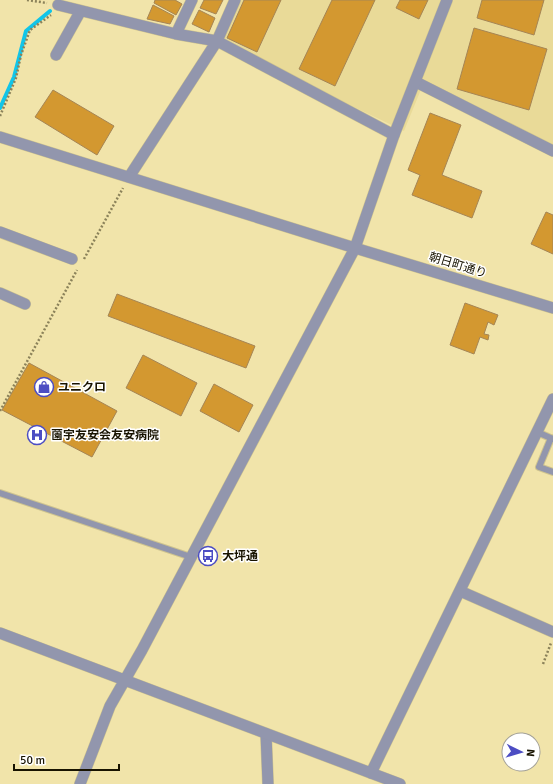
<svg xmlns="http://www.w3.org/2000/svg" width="553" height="784" viewBox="0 0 553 784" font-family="Signika,'Noto Sans JP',sans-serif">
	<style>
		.built { fill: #e9da98 }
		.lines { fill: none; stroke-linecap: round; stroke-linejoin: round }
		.stream { stroke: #11c5e8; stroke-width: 4 }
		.building { fill: #d39830; stroke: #a58555 }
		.service-casing { stroke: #cec38f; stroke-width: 8 }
		.minor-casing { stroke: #cec38f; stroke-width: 12 }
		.tertiary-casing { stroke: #cec38f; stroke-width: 12 }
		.path { stroke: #8b825a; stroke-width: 2.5; stroke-dasharray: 2 2; stroke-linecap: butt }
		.service { stroke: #9296ad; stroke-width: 6 }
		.minor { stroke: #9296ad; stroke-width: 11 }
		.tertiary { stroke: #9296ad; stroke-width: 11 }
		.labels { text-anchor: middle; stroke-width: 3; stroke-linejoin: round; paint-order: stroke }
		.street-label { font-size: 12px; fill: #181300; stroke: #fff }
		.poi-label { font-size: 12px; font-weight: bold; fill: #181300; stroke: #fff; text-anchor: start }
	</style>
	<rect width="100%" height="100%" fill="#f1e4aa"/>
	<path class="built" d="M235,0H553V154L422,87L404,131L217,41Z"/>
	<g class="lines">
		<path class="stream" d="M0,108L14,77L26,31L50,11"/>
	</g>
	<path class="building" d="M155,0H175L182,4L176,15L154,3Z
		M204,0H223L216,14L200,8Z
		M244,0H281L257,52L227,38Z
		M332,0H375L335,86L299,69Z
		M400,0H428L419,19L396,8Z
		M482,0H544L534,35L477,18Z
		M153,5L174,16L170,24L147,19Z
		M199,10L215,18L209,32L192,24Z
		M474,28L547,49L529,110L457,89Z
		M53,90L114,126L97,155L35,117Z
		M430,113L461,125L442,175L482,191L472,218L412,195L420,175L408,170Z
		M546,212L553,215V254L531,244Z
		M117,294L255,346L246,368L108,316Z
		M465,303L498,315L494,325L488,322L484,334L489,335L488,340L480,337L474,354L450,345Z
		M143,355L197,383L181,416L126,388Z
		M29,363L117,411L92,457L2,410Z
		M214,384L253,405L239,432L200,411Z"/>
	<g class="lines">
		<defs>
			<path id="service" d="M537,432L553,439
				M551,438L539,467L553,472
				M0,493L191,557"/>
			<path id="minor" d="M58,5L176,34L217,41L235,0
				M176,34L192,0
				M56,55L80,12
				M416,82L553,151
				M129,177L217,41L394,135
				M0,232L72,259
				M355,248L553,308
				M0,293L25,304
				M460,591L553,632
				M266,734L268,784
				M371,773L553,399"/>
			<path id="tertiary" d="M0,137L355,248
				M0,633L400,784
				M80,784L110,706L142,650L355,248L394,135L447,0"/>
		</defs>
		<use href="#service" class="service-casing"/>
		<use href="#minor" class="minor-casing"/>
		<use href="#tertiary" class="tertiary-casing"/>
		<path class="path" d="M27,0L47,3
			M0,116L16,78L21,55L30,30L51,15
			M84,259L123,188
			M0,411L77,270
			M543,664L551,643"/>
		<use href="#service" class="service"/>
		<use href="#minor" class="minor"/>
		<use href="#tertiary" class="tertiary"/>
	</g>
	<defs>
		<symbol id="shop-ring" viewBox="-11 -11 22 22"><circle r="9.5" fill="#fff" stroke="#4c4dc3" stroke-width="1.5"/><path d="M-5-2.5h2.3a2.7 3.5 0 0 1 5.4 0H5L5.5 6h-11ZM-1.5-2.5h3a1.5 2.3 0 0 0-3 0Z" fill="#4c4dc3"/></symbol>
		<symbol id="hospital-ring" viewBox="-11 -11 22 22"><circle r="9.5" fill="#fff" stroke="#4c4dc3" stroke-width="1.5"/><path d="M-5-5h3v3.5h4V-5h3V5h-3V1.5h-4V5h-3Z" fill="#4c4dc3"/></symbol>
		<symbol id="bus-ring" viewBox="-11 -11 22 22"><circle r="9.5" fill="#fff" stroke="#4c4dc3" stroke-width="1.5"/><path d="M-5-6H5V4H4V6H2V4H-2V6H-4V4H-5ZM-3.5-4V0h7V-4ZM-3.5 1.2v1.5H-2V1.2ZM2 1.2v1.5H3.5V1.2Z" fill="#4c4dc3"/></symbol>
	</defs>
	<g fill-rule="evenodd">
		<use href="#shop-ring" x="33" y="376" width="22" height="22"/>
		<use href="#hospital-ring" x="26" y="424" width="22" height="22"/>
		<use href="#bus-ring" x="197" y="545" width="22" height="22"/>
	</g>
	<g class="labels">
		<g class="street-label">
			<text transform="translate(458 265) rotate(17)" y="4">朝日町通り</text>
		</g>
		<g class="poi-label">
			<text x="58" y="391">ユニクロ</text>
			<text x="51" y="439">薗宇友安会友安病院</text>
			<text x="222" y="560">大坪通</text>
		</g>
	</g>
	<g transform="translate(521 752) rotate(95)"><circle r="19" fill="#ffffff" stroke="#a3a199"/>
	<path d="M0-3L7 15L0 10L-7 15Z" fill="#4c4dc3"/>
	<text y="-6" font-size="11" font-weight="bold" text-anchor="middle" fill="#181300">N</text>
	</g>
	<path d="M14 764v6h105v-6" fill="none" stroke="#181300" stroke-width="2"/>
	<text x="20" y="764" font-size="12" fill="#181300" stroke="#ffffff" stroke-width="3" paint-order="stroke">50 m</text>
</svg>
